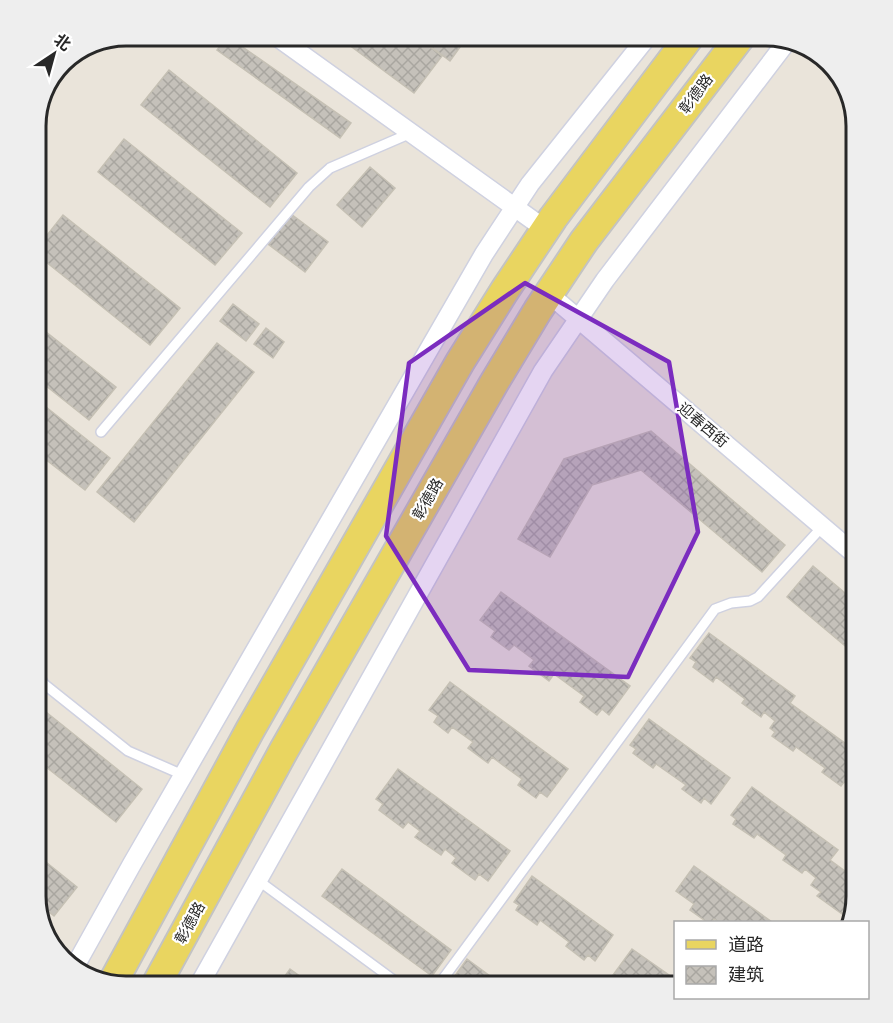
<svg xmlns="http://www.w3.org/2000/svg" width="893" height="1023" viewBox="0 0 893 1023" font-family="'Noto Sans','Noto Sans SC',sans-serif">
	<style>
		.building { fill: url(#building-cross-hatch); stroke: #c5c0b4; stroke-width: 1.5 }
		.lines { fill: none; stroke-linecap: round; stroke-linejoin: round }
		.service-casing { stroke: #cfd1e0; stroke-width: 12 }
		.minor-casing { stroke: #cfd1e0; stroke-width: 21 }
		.primary-casing { stroke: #c3c3c3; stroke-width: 32 }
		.service { stroke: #fff; stroke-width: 9 }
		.minor { stroke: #fff; stroke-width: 18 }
		.primary { stroke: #e9d560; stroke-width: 28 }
		.marked { fill: #7b2cbf; fill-opacity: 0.2; stroke: #7b2cbf; stroke-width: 4.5; stroke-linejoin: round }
		.labels { text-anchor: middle; stroke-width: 4.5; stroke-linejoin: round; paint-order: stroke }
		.street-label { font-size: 15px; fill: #282828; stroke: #fff }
		.rim { fill: none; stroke: #282828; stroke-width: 3 }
	</style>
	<defs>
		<pattern id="building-cross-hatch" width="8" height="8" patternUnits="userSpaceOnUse" patternTransform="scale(1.5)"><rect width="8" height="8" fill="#c5c1ba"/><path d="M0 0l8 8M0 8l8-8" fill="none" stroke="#a9a6a0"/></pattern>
	</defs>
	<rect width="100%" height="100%" fill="#eae4da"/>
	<path class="building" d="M227,36L351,123L340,138L217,50Z
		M337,36H416L442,56L414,93Z
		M419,36H468L450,61L418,37Z
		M169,70L297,173L270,207L141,105Z
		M124,139L242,233L215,265L98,172Z
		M370,167L395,188L362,227L337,205Z
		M291,214L328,242L305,272L268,244Z
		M63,215L180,308L150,345L36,254V249Z
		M233,304L259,324L246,341L220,321Z
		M36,324L116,387L89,420L36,378Z
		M266,328L284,342L273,358L254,344Z
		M217,343L254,372L134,522L97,492Z
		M36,399L110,458L85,490L36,452Z
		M651,431L785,545L762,572L641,470L592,485L550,557L518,539L564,459Z
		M813,566L857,603V656L787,597Z
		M501,592L630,686L609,715L602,709L597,715L580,702L584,696L554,674L549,681L529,666L534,660L514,645L509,650L491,637L495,631L480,620Z
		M709,633L795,696L790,703L857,752V785L854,789L844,782L841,786L822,772L825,768L796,747L793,751L772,736L775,732L770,728L775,721L764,712L761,717L742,703L745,699L716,677L713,682L693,667L696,662L690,658Z
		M450,682L568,769L547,797L540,792L536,798L518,785L522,779L492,757L488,763L468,748L473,742L452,727L448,733L434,722L438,716L429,710Z
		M36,704L142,789L116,822L36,759Z
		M649,719L730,778L711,804L704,798L701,803L682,789L686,785L656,764L653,768L633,753L636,749L630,745Z
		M398,769L510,851L488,881L479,874L475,880L452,863L456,858L445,849L441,855L415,837L420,831L408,822L403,828L379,810L383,804L376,799Z
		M752,787L838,850L830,860L857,880V897L853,915L845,909L842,914L817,896L821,892L811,885L816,878L805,869L802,873L783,860L786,855L757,834L754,838L733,824L736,819L731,815Z
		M36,854L77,887L54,916L38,903L36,897Z
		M694,866L772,922H719L714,919L712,922H707L690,910L694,904L676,891Z
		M342,869L451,950L432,976L322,896Z
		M532,876L613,935L595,961L588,955L584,960L566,946L569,942L540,920L537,925L516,910L519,905L514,902Z
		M632,949L676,980V987H630L613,975Z
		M467,959L505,987H447Z
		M290,969L315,987H277Z"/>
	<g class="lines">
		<defs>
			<path id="service" d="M101,432L309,187L330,168L411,133
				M36,671L44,684L128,751L183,775
				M259,881L403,987
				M437,987L715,609L731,603L750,601L758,597L822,527"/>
			<path id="minor" d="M276,36L545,229
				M549,294L857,556
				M74,968L132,864L484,254L530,184L648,36
				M198,987L543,371L605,280L788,40"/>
			<path id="primary" d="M112,984L250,730L460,362L505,290L553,218L690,36
				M155,987L284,750L494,383L538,310L584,241L741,36"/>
		</defs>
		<use href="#service" class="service-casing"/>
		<use href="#minor" class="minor-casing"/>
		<use href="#primary" class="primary-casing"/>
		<use href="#service" class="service"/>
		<use href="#minor" class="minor"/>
		<use href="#primary" class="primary"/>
	</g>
	<path class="marked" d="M525,283L669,362L698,532L628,677L469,670L386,536L409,363Z"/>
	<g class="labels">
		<g class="street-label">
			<text transform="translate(696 94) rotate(-53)" y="5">彰德路</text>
			<text transform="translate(703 425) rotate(40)" y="5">迎春西街</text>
			<text transform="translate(428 499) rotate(-60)" y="5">彰德路</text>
			<text transform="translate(190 923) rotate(-61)" y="5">彰德路</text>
		</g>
	</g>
	<path d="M0 0H893V1023H0ZM126 46H766A80 80 0 0 1 846 126V896A80 80 0 0 1 766 976H126A80 80 0 0 1 46 896V126A80 80 0 0 1 126 46Z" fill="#eee" fill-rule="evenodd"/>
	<path class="rim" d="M126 46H766A80 80 0 0 1 846 126V896A80 80 0 0 1 766 976H126A80 80 0 0 1 46 896V126A80 80 0 0 1 126 46Z"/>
	<rect x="674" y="921" width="195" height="78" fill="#ffffff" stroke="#a9a9a9" stroke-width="1.5"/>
	<rect x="686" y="940" width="30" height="9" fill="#e9d560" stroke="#a9a9a9" stroke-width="1.5"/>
	<text x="728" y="951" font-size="18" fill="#282828">道路</text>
	<rect x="686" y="966" width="30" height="18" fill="url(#building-cross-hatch)" stroke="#a9a9a9" stroke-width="1.5"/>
	<text x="728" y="981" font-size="18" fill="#282828">建筑</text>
	<g transform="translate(54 54) rotate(36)" stroke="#ffffff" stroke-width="4.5" paint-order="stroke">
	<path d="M0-4.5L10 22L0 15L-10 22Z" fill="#282828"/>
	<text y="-9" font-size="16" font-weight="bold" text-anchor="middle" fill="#282828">北</text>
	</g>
</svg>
